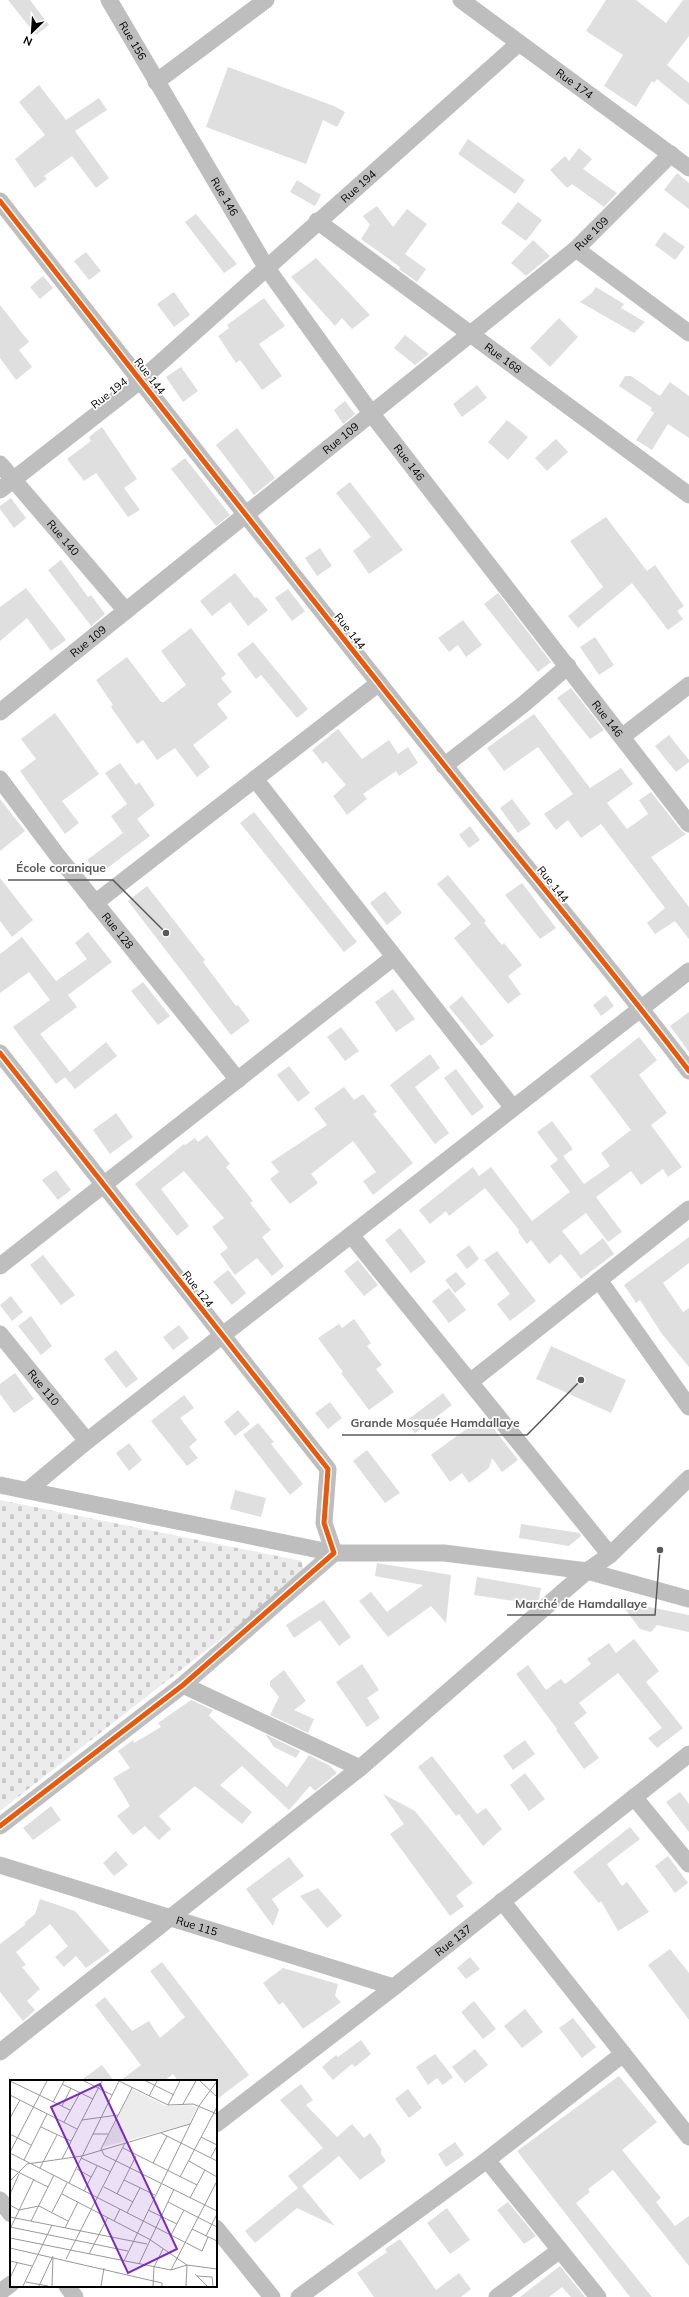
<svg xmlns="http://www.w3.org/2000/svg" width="689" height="2297" viewBox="0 0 689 2297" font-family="Mulish,sans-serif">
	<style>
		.cemetery { fill: url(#cemetery-stones) }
		.building { fill: #dfdfdf }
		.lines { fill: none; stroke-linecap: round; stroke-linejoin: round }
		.minor { stroke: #bebebe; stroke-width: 17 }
		.cycleway-casing { stroke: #fff; stroke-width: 8 }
		.cycleway { stroke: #e8590c; stroke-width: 5 }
		.labels { text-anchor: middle; stroke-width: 3.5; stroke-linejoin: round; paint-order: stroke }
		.street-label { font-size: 11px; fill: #000; stroke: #fff }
		.inset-road { fill: none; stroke: #999; stroke-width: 1 }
		.view { fill: #7b2cbf; fill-opacity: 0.15; stroke: #7b2cbf; stroke-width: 2 }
		.inset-edge { fill: none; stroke: #000; stroke-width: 2 }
		.leader { fill: none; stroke: #595959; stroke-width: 1.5 }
		.callout-dot { fill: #595959; stroke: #fff; stroke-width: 1.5 }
		.callout-label { font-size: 12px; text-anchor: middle; font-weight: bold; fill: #595959; stroke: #fff; stroke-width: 3.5; stroke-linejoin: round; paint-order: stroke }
	</style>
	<defs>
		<pattern id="cemetery-stones" width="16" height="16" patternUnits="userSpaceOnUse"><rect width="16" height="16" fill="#ececec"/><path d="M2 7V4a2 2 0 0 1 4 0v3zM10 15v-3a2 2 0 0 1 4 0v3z" fill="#c9c9c9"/></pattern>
	</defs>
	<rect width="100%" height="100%" fill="#fff"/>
	<path class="cemetery" d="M0,1500L302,1561L304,1574L0,1811Z"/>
	<path class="building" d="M8,0H30L49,25L36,35Z
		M606,0H636L666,23L683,0H689V36L667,65L689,83V105L657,79L654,83L652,81L636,107L604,86L623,55L586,31Z
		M228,67L334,106L345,112L337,127L323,120L306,164L206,127Z
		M39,85L66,120L99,98L107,110L75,131L109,178L96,188L72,156L44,176L47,179L35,188L15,159L45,135L19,102Z
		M468,139L525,180L515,194L458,154Z
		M579,148L592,159L583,169L617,193L604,207L572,184L567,188L550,170L565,156L569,161Z
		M677,173L689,183V209L664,190Z
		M297,180L321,195L315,206L290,192Z
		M518,202L542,220L526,241L501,223Z
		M377,206L393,227L407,209L427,224L405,254L426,269L417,282L399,269L400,267L361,239L370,225L363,216Z
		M196,214L237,264L224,273L185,222Z
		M664,232L685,247L675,260L655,245Z
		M533,240L550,256L526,276L511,263Z
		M86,252L101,271L89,280L74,261Z
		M316,258L370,315L352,329L342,318L335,326L291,277Z
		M43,276L53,288L40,299L30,287Z
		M596,287L624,304L621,308L645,322L634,333L580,302L592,293Z
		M174,292L190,315L174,327L157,304Z
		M264,298L285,326L259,344L282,376L262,390L240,360L236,363L218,336L229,328L227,325Z
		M0,305L29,342L19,350L32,367L16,380L0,358Z
		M559,318L578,337L550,367L530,348Z
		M405,335L429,354L415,365L394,348Z
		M181,367L198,391L183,402L166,377Z
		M625,376H631L660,396L670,382L689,396V438L668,424L652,450L636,440L654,413L650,410L652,408L619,386Z
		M477,385L487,398L462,417L453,404Z
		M345,401L355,414L343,424L334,410Z
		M507,420L528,437L508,460L488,442Z
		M102,427L137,479L124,488L140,510L128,517L96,473L84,481L67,459L91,441L89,437Z
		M237,428L275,478L254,495L216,445Z
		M556,439L568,452L547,471L535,458Z
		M185,458L230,515L216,526L171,469Z
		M350,482L403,550L369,574L353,551L371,537L336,493Z
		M11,498L26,518L14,528L0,509V506Z
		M606,517L647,571L655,565L684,606L677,611L683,619L668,630L632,583L578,628L568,616L603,587L570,541Z
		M320,548L332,566L317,576L305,558Z
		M61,560L88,597L91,595L105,614L91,626L48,570Z
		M235,573L255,598L257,597L268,610L248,626L230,602L212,616L200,601Z
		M26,588L66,640L51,651L27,618L0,641V607Z
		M288,589L305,611L292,621L275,598Z
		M498,593L551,662L538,672L484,604Z
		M463,620L482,645L466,657L458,645L449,652L438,638Z
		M191,628L226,674L221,678L232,692L217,704L228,718L193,745L210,767L197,777L175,748L157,760L143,740L137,744L111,707L113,705L96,680L127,657L161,702H164L186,685L161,651Z
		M595,637L614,665L599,675L580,647Z
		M253,642L308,709L297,718L261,675L256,679L237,654Z
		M571,688L604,730L590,739L557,698Z
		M55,713L99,774L62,801L79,823L65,834L20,771L36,759L21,739Z
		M534,714L590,788L621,768L633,784L607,803L627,829L648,814L639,800L651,792L681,830L686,834L651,857L689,907V939L675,921L655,934L647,923L665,908L601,824L581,838L568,820L556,830L544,814L573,794L538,747L504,771L487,748Z
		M338,729L362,759L389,740L398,754L408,747L418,763L399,776L396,771L363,794L367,799L347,815L333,796L346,785L326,761L323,764L312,750Z
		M669,735L689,760V762L676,772L655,746Z
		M120,763L136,785L139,782L155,805L137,819L150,836L98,875L87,860L123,833L111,816L127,804L105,773Z
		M0,799L25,831L0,851Z
		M512,799L531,824L518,833L500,808Z
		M254,812L357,942L344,952L240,823Z
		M470,826L480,840L469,848L459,835Z
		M448,875L486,921L484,923L502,945L504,943L522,965L508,976L521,994L508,1004L454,938L471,924L437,884Z
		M0,878L33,920L12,937L0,921Z
		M522,883L556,928L540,939L505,895Z
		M147,886L205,960L203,962L236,1006L238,1005L250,1021L231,1035L128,901Z
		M385,891L402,913L387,925L370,903Z
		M88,932L112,962L68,995L77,1007L40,1034L70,1072L106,1042L117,1056L75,1089L65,1077L56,1084L13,1027L50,1000L29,972L0,993V954L22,937L56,981L87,959L75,943Z
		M143,982L170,1016L158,1025L131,991Z
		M393,989L415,1019L396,1032L375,1002Z
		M606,995L614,1006L601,1016L593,1005Z
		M462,996L494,1036L481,1046L449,1007Z
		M689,1012V1052L670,1026Z
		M341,1027L359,1051L345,1061L327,1037Z
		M639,1037L657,1060L639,1075L667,1113L651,1125L682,1167L668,1177L663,1169L641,1185L631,1171L596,1197L622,1232L608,1242L586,1213L562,1231L581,1255L603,1238L614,1254L581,1279L561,1254L549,1264L531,1240L527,1244L518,1232L519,1230L485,1188L449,1216L446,1211L430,1224L419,1210L473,1167L479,1176L491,1167L532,1221L570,1192L550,1166L563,1156L584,1184L610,1166L601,1153L631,1130L590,1076Z
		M430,1054L440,1068L415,1087L449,1133L435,1144L390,1085Z
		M289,1066L310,1093L298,1102L277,1075Z
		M456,1069L484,1107L472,1116L444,1078Z
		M344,1087L354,1100L363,1094L377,1112L373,1114L413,1163L373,1195L363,1181L376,1172L353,1141L311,1174L318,1183L290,1204L270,1179L279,1172L271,1162L327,1125L314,1108Z
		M116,1113L133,1137L110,1154L93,1130Z
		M552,1121L573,1149L558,1160L537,1132Z
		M207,1135L230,1164L226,1167L253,1201L250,1203L271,1230L262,1237L284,1266L272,1276L257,1258L235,1275L220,1254L228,1248L212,1227L224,1218L184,1171L161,1189L189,1226L177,1236L135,1184L184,1144L185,1145L195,1138L198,1142Z
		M56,1170L71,1190L58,1200L42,1180Z
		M400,1228L426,1262L411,1273L385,1240Z
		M689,1237V1263L663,1283L683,1312L689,1308V1367L662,1334L640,1300L636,1303L624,1285Z
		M469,1245L479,1259L467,1269L456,1255Z
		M497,1251L536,1301L510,1321L497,1304L510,1294L484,1260Z
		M43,1255L75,1295L61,1305L30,1265Z
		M358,1260L378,1285L364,1296L344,1271Z
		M228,1270L246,1293L232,1305L213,1282Z
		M456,1272L466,1284L455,1293L445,1280Z
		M449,1288L466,1310L449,1323L432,1301Z
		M11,1296L23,1312L12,1321L0,1305Z
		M31,1316L52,1346L41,1355L18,1326Z
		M354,1319L371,1343L367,1346L382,1365L376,1369L394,1392L369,1410L341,1373L343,1372L318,1338L339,1324L342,1328Z
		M179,1325L189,1338L173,1350L163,1337Z
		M551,1346L626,1380L611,1413L536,1379Z
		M116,1350L138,1379L126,1388L104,1359Z
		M15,1373L34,1399L14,1413L0,1394V1384Z
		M443,1393L452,1405L415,1433L406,1421Z
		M184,1395L194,1408L180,1418L197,1440L189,1447L198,1458L187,1466L151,1421Z
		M330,1402L342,1418L328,1429L315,1413Z
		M238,1410L250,1424L235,1436L224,1422Z
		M484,1416L518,1460L502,1472L492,1458L489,1468L469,1483L462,1473L450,1482L431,1455Z
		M258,1423L274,1442L271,1444L303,1484L290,1495L243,1435Z
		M129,1443L142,1460L129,1471L116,1453Z
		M367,1450L400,1493L385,1503L353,1461Z
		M235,1490L266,1498L261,1517L230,1509Z
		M521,1524L580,1533L581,1536L569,1546L519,1538Z
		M377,1563L451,1575L446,1623L431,1606L388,1637L359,1601L371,1592L387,1612L423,1585L375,1576Z
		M477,1577L541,1588L539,1599L534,1604L474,1595Z
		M324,1600L351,1637L339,1646L320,1620L294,1638L286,1625Z
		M619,1601L689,1615V1632L657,1625L651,1632L640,1629Z
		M634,1639L659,1671L646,1682L683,1728L657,1748L648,1738L662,1728L618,1673L579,1703L587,1713L574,1723L599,1758L584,1769L556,1730L557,1729L516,1674L528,1665L546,1690L561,1679L565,1684L591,1664L587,1659L609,1643L616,1653Z
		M362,1664L379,1690L367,1698L380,1718L367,1727L336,1682Z
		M284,1670L306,1701L294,1710L314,1719L308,1733L270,1715L279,1697L270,1686V1681Z
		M191,1700L213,1710L209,1716L287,1787L309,1755L330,1766L337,1773L315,1791L310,1786L289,1810L242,1766L220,1785L252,1812L242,1824L195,1786L159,1816L171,1829L159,1840L145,1826L133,1835L117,1816L130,1806L113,1778L130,1768L118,1751L133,1740L134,1743L161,1727L158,1723Z
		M265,1734L300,1751L296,1758L274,1747Z
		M525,1740L535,1754L513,1770L503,1756Z
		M432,1756L477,1814L486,1808L502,1829L483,1846L459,1814L456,1816L418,1767Z
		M525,1773L545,1799L529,1811L510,1785Z
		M680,1792L689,1804V1832L666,1802Z
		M383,1794L415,1811L473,1883L456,1896L464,1906L450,1916L390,1834L404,1824Z
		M51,1806L61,1820L33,1840L23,1828Z
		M630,1827L640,1839L607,1864L622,1886L627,1882L649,1912L618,1931L601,1901L599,1903L573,1872Z
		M116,1851L128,1865L114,1876L103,1863Z
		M668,1856L688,1883L675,1893L655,1866Z
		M289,1857L304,1876L272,1899L279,1910L273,1926L246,1889Z
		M318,1888L342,1916L327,1928L300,1896Z
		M40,1899L75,1911L110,1951L86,1968L76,1956L64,1967L55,1957L68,1946L50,1924L16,1952L26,1965L22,1967L40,1989L27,2001L35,2010L23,2021L0,1992V1944L26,1924L24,1923L35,1914Z
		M670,1949L689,1973V2020L648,1965Z
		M470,1957L480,1969L466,1979L457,1968Z
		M162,1962L249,2075L216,2100V2081H178L173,2074L164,2081H120L141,2065L95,2005L105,1997L132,2031L149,2021L160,2038L185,2017L150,1971Z
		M283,1968L338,1984L335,1996L341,2002L303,2029L283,2002L279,2005L263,1983Z
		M474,2001L496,2029L483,2039L461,2012Z
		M525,2009L543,2032L522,2048L504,2026Z
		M573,2018L596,2047L582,2058L559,2028Z
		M361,2040L371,2054L355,2067L352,2064L333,2080L322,2067L336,2055L338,2057Z
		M475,2049L488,2065L465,2083L452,2067Z
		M435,2054L453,2077L443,2085L437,2078L428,2085L416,2067Z
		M102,2065L114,2081H80Z
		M619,2076L657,2122L622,2150L661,2198L656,2202L675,2226L689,2216V2266L613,2170L588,2189L590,2192L576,2203L652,2297H630L517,2151Z
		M301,2084L313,2100L306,2105L337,2137L352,2124L364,2138L370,2133L381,2149V2154L386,2161L360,2180L339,2156L302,2186L335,2226L297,2208L255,2243L245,2231L298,2188L288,2176L323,2148L280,2100Z
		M408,2089L422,2108L409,2118L395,2099Z
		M455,2142L464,2155L446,2167L438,2154Z
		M508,2202L536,2236L524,2244L497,2210Z
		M447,2208L470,2240L450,2254L427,2223Z
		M400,2239L436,2290L459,2273L471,2289L461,2297H374L357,2273L387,2252L385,2249Z
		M560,2266L585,2297H571L562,2287L549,2297H520Z"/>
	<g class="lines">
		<g class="minor">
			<path id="s1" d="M109,0L266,267L371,413L689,824"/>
			<path id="s2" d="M461,0L689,168"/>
			<path d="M156,82L266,0"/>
			<path d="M0,201C148,390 295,579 445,766C526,868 610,967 689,1071"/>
			<path id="s3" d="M317,221L689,495"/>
			<path d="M576,249L689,333"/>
			<path id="s4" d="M0,464L126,611"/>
			<path id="s5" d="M0,490L141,380L519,43"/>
			<path id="s6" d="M0,712L576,249L671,154"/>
			<path d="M623,736L689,685"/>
			<path d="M444,766L525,703L568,666"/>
			<path id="s7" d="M0,779L57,855L238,1080"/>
			<path d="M255,779L513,1108"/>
			<path d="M95,903L379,683"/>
			<path d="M0,1053L328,1469L324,1523L334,1553L183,1685L0,1826"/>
			<path d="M351,1235L610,1555"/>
			<path d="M0,1266L394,957"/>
			<path d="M599,1280L689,1407"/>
			<path id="s8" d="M0,1334L87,1441"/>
			<path d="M470,1382L689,1209"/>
			<path d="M0,1485L334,1553H444L587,1571L689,1599"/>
			<path d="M28,1490L87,1441L689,971"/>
			<path d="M183,1685L360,1768"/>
			<path d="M634,1797L689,1864"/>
			<path id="s9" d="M0,1865L394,1987"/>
			<path d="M502,1901L689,2137"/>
			<path d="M0,2052L360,1768L587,1571L610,1555L689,1478"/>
			<path id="s10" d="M216,2124L394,1987L689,1754"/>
			<path d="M487,2160L598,2297"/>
			<path d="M0,2200L11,2214"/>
			<path d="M216,2228L272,2297"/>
			<path d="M67,2286L75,2297"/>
			<path d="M0,2292L11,2284"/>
			<path d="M299,2297L487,2160L623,2054"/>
			<path d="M497,2297L560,2250"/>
		</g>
		<defs>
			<path id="cycleway" d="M0,201C148,390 295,579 445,766C526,868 610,967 689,1071
				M0,1053L328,1469L324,1523L334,1553L183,1685L0,1826"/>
		</defs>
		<use href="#cycleway" class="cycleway-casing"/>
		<use href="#cycleway" class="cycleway"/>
	</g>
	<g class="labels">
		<g class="street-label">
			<text dy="4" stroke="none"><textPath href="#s1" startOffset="47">Rue 156</textPath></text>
			<text dy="4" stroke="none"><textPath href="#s2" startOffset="141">Rue 174</textPath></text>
			<text dy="4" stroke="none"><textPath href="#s5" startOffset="470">Rue 194</textPath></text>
			<text dy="4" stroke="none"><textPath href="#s1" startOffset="228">Rue 146</textPath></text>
			<text dy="4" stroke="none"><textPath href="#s6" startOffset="761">Rue 109</textPath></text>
			<text dy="4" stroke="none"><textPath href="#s3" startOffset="231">Rue 168</textPath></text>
			<text transform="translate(150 376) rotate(52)" y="4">Rue 144</text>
			<text transform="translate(109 393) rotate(-38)" y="4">Rue 194</text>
			<text dy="4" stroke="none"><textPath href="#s6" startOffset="437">Rue 109</textPath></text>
			<text dy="4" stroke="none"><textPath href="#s1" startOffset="552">Rue 146</textPath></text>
			<text dy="4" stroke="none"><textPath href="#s4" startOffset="97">Rue 140</textPath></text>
			<text transform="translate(350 631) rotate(52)" y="4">Rue 144</text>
			<text dy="4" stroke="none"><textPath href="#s6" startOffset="113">Rue 109</textPath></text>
			<text dy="4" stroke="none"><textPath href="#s1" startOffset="876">Rue 146</textPath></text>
			<text transform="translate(553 884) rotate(51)" y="4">Rue 144</text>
			<text dy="4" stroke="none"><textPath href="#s7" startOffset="192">Rue 128</textPath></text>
			<text transform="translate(198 1289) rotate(52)" y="4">Rue 124</text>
			<text dy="4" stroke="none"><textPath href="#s8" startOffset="69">Rue 110</textPath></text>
			<text dy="4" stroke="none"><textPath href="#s9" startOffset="206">Rue 115</textPath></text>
			<text dy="4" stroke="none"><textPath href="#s10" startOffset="300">Rue 137</textPath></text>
		</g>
	</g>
	<g transform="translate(10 2080)">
		<rect width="207" height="207" fill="#fff"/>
		<path d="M122,9L156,26L181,25L187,28L179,44L93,67Z" fill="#ececec"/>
		<path class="inset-road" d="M0,1L60,30M74,1L102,15M109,1L158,25L183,24L207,34M136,1L164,15M190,1L207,17M52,4L83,19M122,8L91,69L94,75L207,131M0,15L67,49M139,16L147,1M43,22L54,1M173,24L186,1M158,25L170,1M52,26L61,8M0,38L10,20M72,40L108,35M54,42L70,13M31,47L61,61M151,53L207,81M0,54L21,65M83,54H98M191,57L207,65M113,68L187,105M0,72L37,1M0,73L192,171L198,157M201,77L207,66M71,78L101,92M52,79L92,1M14,80L37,34M179,81L207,97M143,83L157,56M0,88L38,107M30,88L47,55M67,89L81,97M170,97L207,27M114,100L145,115M0,101L17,84L72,76L180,44M59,103L109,1M94,107L123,122M74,111L87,86M0,114L9,94M52,114L139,159L177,185M107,114L126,76M180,118L195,90M158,122L207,147M0,125L9,130L29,126L58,141M138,130L167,144M42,132L57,103M117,133L130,108M0,137L137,164M21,141L44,95M104,141L110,129M0,147L118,171M1,147L24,99M55,148L68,122M182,149L207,161M161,155L174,130M196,156L207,134M0,158L161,190L177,185L207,189M0,168L152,203V206M79,174L98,137M56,179L115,63M0,181L22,186M114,181L189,26L207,1M129,184L164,109M161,190L207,101M185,194L197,206M187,196L202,197L203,206M0,198L7,183M16,202L38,206M13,206L42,145M29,206L43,176M42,206L43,178M91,206L94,188M143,206L144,187L153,169M176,206L177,185"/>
		<path class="view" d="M90,4L167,169L118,193L41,27Z"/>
		<rect width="207" height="207" class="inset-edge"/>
	</g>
	<path class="leader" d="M166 933L113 880H8M581 1380L527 1435H342M660 1550L655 1615H507"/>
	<g class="callout-dot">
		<circle cx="166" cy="933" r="4"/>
		<circle cx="581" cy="1380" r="4"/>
		<circle cx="660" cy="1550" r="4"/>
	</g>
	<g class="callout-label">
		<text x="61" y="872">École coranique</text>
		<text x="435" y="1427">Grande Mosquée Hamdallaye</text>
		<text x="581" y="1608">Marché de Hamdallaye</text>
	</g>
	<g transform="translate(32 32) rotate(205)" stroke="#ffffff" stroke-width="3" paint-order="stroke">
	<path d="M0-3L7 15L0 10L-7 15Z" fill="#000000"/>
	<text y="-6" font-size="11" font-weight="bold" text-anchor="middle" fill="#000000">N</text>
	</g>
</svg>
